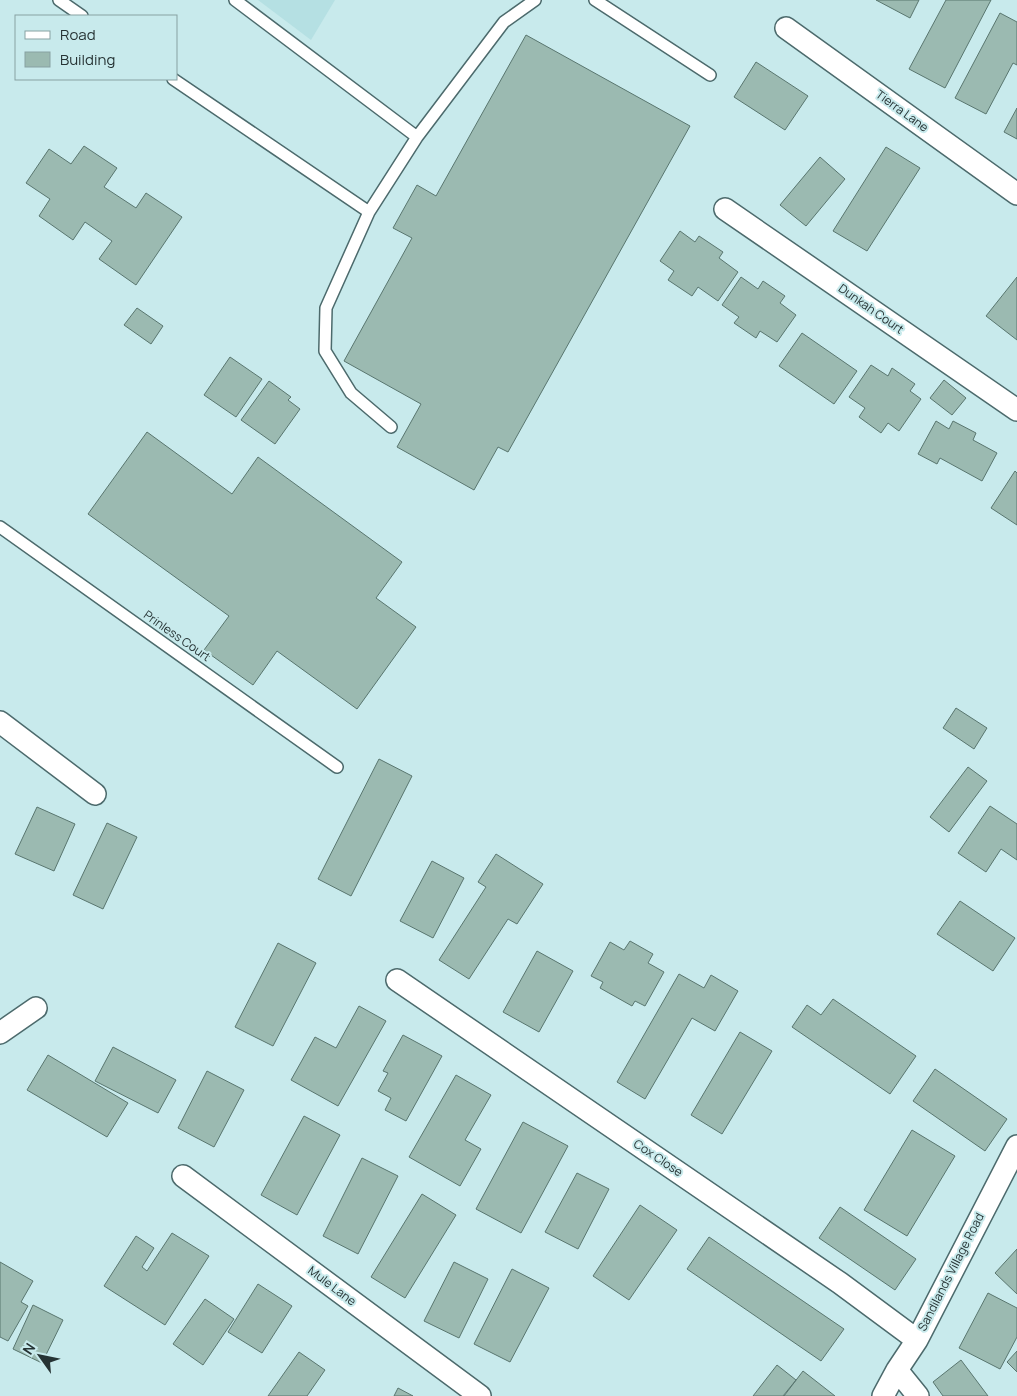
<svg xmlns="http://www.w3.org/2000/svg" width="1017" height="1396" viewBox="0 0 1017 1396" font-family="Manrope,sans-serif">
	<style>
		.built { fill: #b5e0e3 }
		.building { fill: #9bbab1; stroke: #59766f }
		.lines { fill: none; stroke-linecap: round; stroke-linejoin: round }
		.service-casing { stroke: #4c6a6c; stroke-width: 14 }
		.minor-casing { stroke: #4c6a6c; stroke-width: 24 }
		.service { stroke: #fff; stroke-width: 11 }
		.minor { stroke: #fff; stroke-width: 21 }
		.labels { text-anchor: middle; stroke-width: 4; stroke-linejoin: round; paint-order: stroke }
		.street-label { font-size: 12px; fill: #263334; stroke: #c8eaec }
	</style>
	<rect width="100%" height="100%" fill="#c8eaec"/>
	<path class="built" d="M258,0H335L311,40Z"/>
	<path class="building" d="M876,0H919L910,18Z
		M946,0H991L945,88L909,69Z
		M1000,13L1017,22V65L1013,63L986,114L955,98Z
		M526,35L690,126L508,452L498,447L474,490L397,447L421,404L344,361L412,238L393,228L417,185L436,196Z
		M756,62L808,96L785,130L734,97Z
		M1017,108V139L1004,132Z
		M84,146L117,168L104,187L136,208L146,193L182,217L136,285L99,259L112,241L85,222L73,240L39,216L50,199L26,183L49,149L71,164Z
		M886,147L920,168L867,251L833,231Z
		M820,157L845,179L806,226L780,205Z
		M680,231L695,242L699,236L723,252L719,258L738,272L718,301L698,287L692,296L668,280L674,271L660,261Z
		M741,277L758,289L763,281L785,296L780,303L796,315L777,342L760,331L756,338L734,323L739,317L722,305Z
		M1017,277V340L986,316Z
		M137,308L163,326L151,344L124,325Z
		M802,333L857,371L834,404L779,366Z
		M230,357L262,379L236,417L204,395Z
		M871,365L888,376L892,368L915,384L910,391L921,399L899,431L888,423L881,433L859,417L865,408L849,397Z
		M944,380L966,398L952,415L930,398Z
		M269,381L291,397L288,400L300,409L275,444L241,420Z
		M936,421L949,429L953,421L976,433L973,440L997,453L982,481L940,458L937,464L918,454Z
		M147,432L232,494L258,457L402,562L376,598L416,627L357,709L277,651L253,685L204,650L229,616L88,514Z
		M1015,471L1017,473V525L991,508Z
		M956,708L987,728L974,749L943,728Z
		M379,759L412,776L351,896L318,879Z
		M968,767L987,781L949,832L930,817Z
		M990,806L1017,824V860L1001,849L986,872L958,853Z
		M37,807L75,824L54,871L15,854Z
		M107,823L137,837L103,909L73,895Z
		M496,854L543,884L517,924L508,919L469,979L439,960L486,887L478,882Z
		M432,861L464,878L433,938L400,921Z
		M960,901L1015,938L993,971L937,934Z
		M630,941L653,954L648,963L664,972L645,1006L635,1001L632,1006L600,988L603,982L591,976L610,942L624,950Z
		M278,943L316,963L273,1046L235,1027Z
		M537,951L573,971L539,1032L503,1012Z
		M679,974L704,988L711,975L738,991L715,1031L692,1018L645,1099L617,1082Z
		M833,999L916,1056L890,1094L792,1027L807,1005L821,1015Z
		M359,1006L386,1021L338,1106L291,1080L315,1037L336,1048Z
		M740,1032L772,1051L722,1134L691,1115Z
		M403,1035L442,1056L406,1121L385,1110L391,1098L378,1091L388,1073L383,1071Z
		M113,1047L176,1080L158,1113L95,1081Z
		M48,1055L128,1103L107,1137L27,1090Z
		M935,1069L1007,1119L985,1151L913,1101Z
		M207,1071L244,1090L214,1147L178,1128Z
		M456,1075L491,1095L465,1140L481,1149L460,1186L409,1157Z
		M304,1116L340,1135L297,1215L261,1195Z
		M523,1122L568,1146L521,1233L476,1209Z
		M912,1130L955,1156L907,1236L864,1210Z
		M362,1158L398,1176L358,1254L323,1236Z
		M577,1173L609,1189L578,1249L545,1232Z
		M422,1194L456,1215L405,1298L371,1277Z
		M640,1205L677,1230L629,1300L593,1276Z
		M840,1207L916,1259L895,1290L819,1238Z
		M172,1233L209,1256L165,1325L104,1286L136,1236L154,1248L142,1267L147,1271Z
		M709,1237L844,1329L821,1361L687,1269Z
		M1017,1249V1294L995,1273Z
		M0,1262L33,1281L21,1302L28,1306L8,1341L0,1337Z
		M454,1262L488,1279L459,1338L424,1321Z
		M512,1269L549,1288L510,1362L474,1344Z
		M258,1284L292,1306L262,1353L228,1332Z
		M988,1293L1017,1308V1337L1000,1369L959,1348Z
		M205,1299L234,1319L203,1365L173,1344Z
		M33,1305L63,1320L42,1363L13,1349Z
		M1017,1351V1372L1007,1362Z
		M299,1352L325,1370L307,1396H268Z
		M961,1360L988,1396H943L933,1382Z
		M777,1365L796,1380L783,1396H753Z
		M803,1371L835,1396H784Z
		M398,1388L413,1396H394Z"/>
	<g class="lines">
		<defs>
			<path id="service" d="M59,0L82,16
				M235,0L417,137
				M595,0L710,75
				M173,79L369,212L417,137L504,22L535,0
				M369,212L326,308L325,351L351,393L391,427
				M0,527L337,767"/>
			<path id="minor" d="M786,28L1017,194
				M725,209L1017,410
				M0,722L95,794
				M397,980L840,1283L917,1340
				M0,1033L36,1008
				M183,1176L480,1396
				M897,1370L918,1396
				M883,1396L897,1370L917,1340L1017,1146"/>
		</defs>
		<use href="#service" class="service-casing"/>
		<use href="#minor" class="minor-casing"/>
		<use href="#service" class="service"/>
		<use href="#minor" class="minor"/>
	</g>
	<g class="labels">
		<g class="street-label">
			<text transform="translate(902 111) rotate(36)" y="4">Tierra Lane</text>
			<text transform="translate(871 309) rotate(35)" y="4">Dunkah Court</text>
			<text transform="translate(177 636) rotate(35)" y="4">Prinless Court</text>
			<text transform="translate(658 1158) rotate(34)" y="4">Cox Close</text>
			<text transform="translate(951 1272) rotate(-63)" y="4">Sandilands Village Road</text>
			<text transform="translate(332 1286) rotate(37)" y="4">Mule Lane</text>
		</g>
	</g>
	<rect x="15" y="15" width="162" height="65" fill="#c8eaec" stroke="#87a1a2"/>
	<rect x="25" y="31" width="25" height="8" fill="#ffffff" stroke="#87a1a2"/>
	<text x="60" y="40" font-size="15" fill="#263334">Road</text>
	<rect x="25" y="52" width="25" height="15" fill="#9bbab1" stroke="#87a1a2"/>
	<text x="60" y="65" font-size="15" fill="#263334">Building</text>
	<g transform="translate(40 1356) rotate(303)" stroke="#c8eaec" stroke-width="4" paint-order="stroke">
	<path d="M0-4L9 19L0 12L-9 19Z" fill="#263334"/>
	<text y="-8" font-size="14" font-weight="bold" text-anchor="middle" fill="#263334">N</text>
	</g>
</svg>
